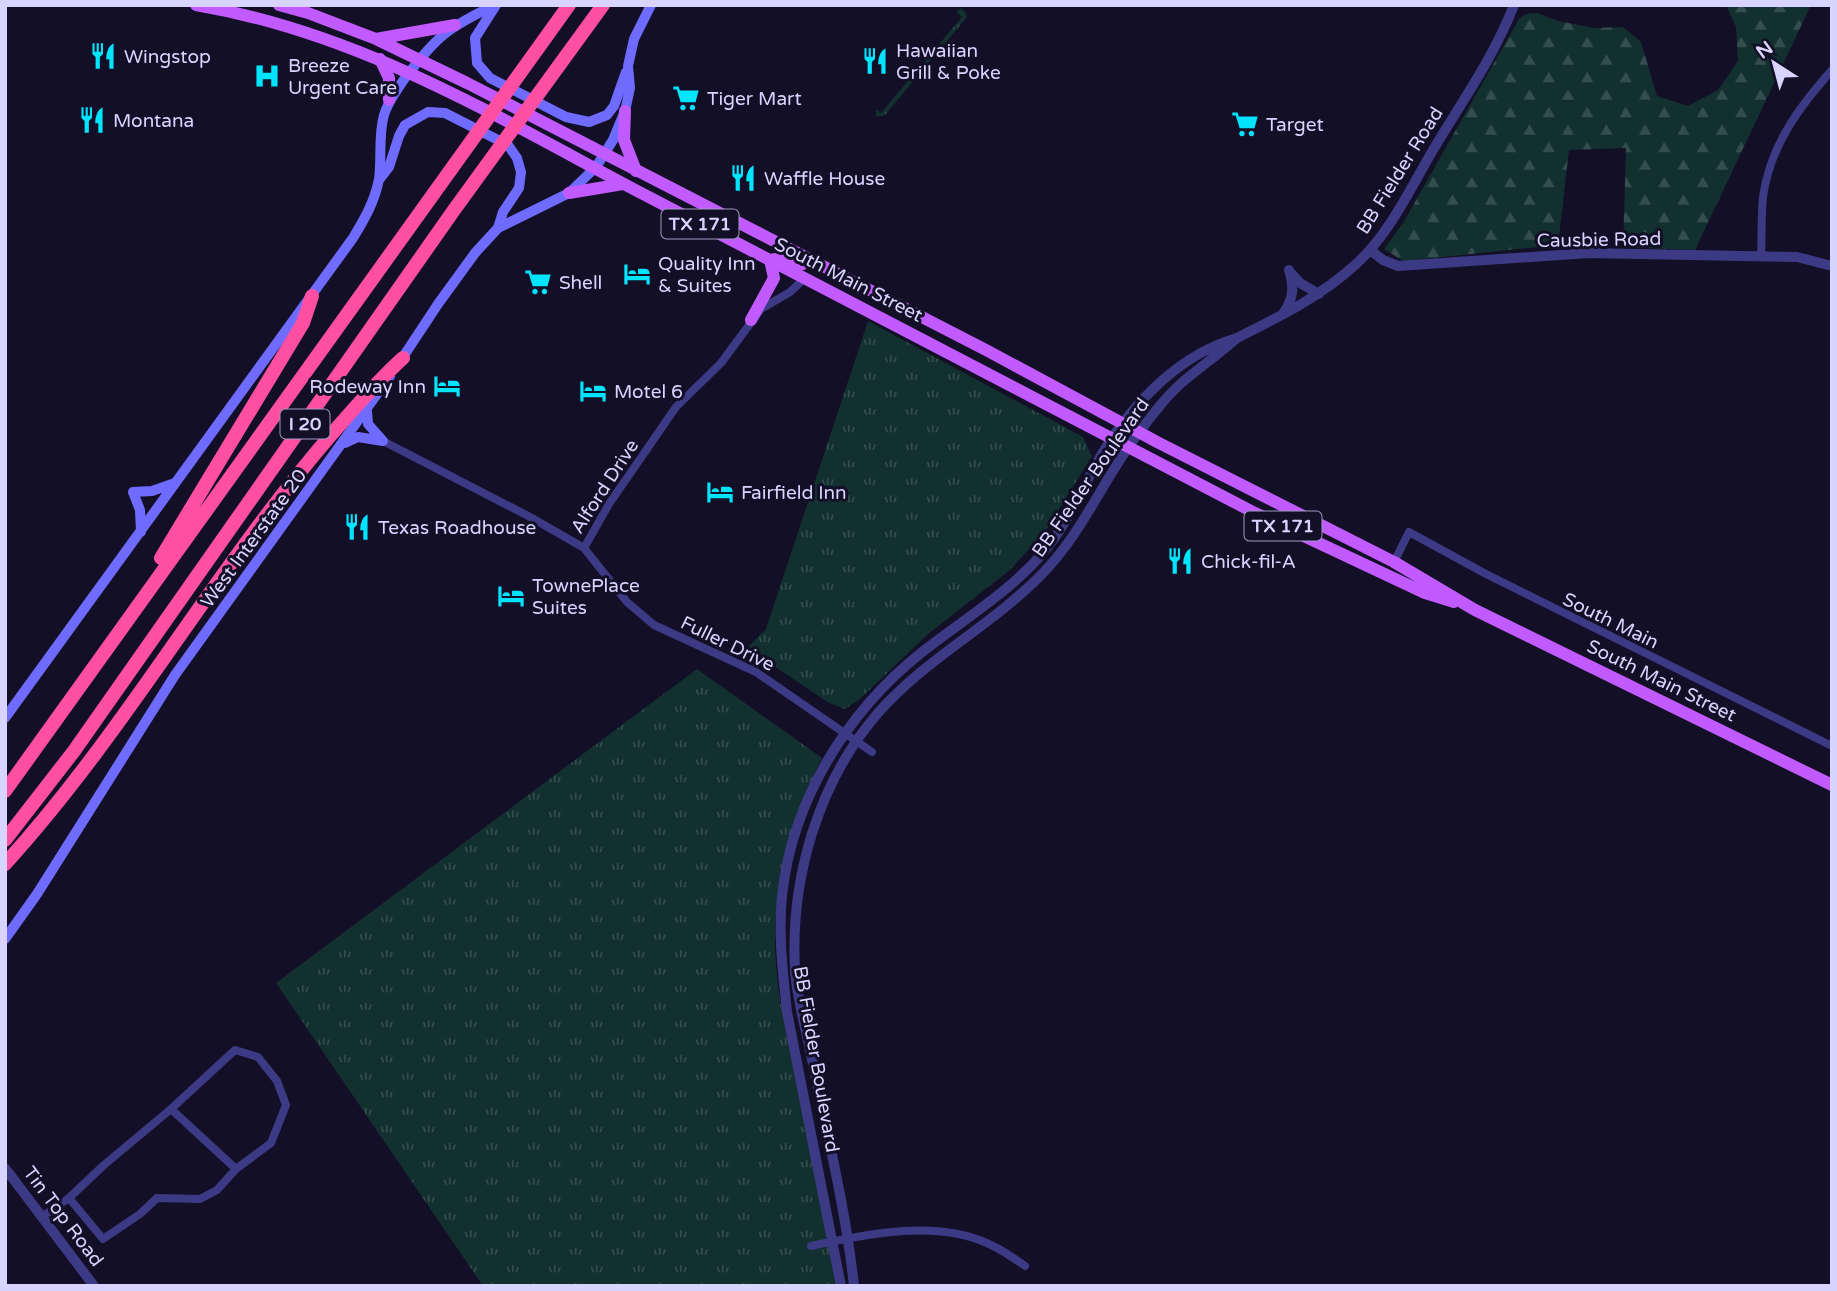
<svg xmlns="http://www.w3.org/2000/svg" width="1837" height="1291" viewBox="0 0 1837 1291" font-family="'Varela Round',sans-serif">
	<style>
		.grass { fill: url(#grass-tufts) }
		.forest { fill: url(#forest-firs) }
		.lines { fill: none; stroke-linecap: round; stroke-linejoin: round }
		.minor { stroke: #3d3a85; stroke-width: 8 }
		.tertiary { stroke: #3d3a85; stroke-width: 10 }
		.secondary { stroke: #6f6bff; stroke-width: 10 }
		.primary { stroke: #c25bff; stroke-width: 12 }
		.motorway { stroke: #ff4fa3; stroke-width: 14 }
		.labels { text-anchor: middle; stroke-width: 6; stroke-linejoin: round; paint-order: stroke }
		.shield { fill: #130f26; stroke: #9e99be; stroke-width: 2 }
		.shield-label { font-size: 18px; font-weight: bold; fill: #d9d4ff }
		.poi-label { font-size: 19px; fill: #d9d4ff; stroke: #130f26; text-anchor: start }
		.street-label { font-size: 19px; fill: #d9d4ff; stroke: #130f26 }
	</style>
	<defs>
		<pattern id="grass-tufts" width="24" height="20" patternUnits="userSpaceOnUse" patternTransform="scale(1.75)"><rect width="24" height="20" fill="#12302f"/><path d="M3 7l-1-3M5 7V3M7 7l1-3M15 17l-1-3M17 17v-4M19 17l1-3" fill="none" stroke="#344d4e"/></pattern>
		<pattern id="forest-firs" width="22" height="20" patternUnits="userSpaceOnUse" patternTransform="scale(1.75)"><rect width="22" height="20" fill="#12302f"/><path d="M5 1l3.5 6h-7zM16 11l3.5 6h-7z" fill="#344d4e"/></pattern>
	</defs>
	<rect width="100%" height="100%" fill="#130f26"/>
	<path class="grass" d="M961,8L966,13L967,17L885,115L876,117V109L881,113L962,17L956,12Z
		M868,321L1083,437L1092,456L1045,532L1010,570L928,634L860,699L845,709L829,703L747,648L766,629Z
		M697,669L822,758C796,812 777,871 775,931C774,975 783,1019 792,1062C807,1134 829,1213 836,1286H483L276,983Z"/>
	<path class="forest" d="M1726,5H1811L1695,250L1623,247L1626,148L1569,150L1558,245L1403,261L1384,249L1403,223L1519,19L1526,14L1537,13L1558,21L1594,28L1623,27L1641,42L1657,96L1688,106L1718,90L1738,61L1736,27Z"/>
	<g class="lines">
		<path class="minor" d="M1761,257C1762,237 1761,216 1763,197C1770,146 1799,107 1832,70
			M383,441L532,518L584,548L627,602L654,625L756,672L872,752
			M584,548L609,504L676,407L721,363L761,309L790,292L805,278
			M1394,562L1409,532L1486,574L1832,746
			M171,1109L236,1169
			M43,1216L69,1198L104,1165L171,1109L235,1050L258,1057L277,1081L286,1105L271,1143L236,1169L217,1190L200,1199L157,1198L140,1214L103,1239L69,1198
			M811,1246C866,1234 940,1218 993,1246C1004,1251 1015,1259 1025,1266"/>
		<path class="tertiary" d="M1370,250L1383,260L1398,266L1589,253L1797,257L1832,266
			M1291,273L1300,283L1319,294
			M1284,312C1294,298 1294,286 1289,270
			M1237,338C1279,317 1320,297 1355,265C1389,235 1410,189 1433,150C1461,103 1494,57 1514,5
			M5,1168L94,1286
			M841,1286L787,1012C783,973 778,935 782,896C792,800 847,712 921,653C964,619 1012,591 1047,548C1070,519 1084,484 1103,452C1134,402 1180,354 1237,338C1220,353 1202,366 1185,380C1168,394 1153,414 1140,431C1104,477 1083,533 1041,575C991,626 925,659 878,713C818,782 790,879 795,970C797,1001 807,1033 813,1064C828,1138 846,1211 854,1286"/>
		<path class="secondary" d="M496,5L475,38L477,63L490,78L566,117L589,122L607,115L614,106L626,72
			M379,180L389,167L399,136L405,125L428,112L445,113L508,145L517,158L521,172L519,188L503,212L498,228
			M399,363L438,304L475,253L498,228L569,193L596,167L613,140L625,111L630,88L628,66L634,39L651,5
			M367,411L368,424L383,441
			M345,443L358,437L383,441
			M141,532L140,510L133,492L152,491L175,483
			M5,718L353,238C364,220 375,201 379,179C382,158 378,136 384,115C388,101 397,90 405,78C437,36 447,28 495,5
			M5,939L37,894L175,675L390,376"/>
		<path class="primary" d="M196,5C361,33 497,117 643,194L1255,513L1425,593L1454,602
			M279,5L308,13L376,39L467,83L986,350L1159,443L1394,562L1475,610L1832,785
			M376,39L455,25
			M380,59L389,78V100
			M625,111L624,140L636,171
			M569,193L623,184
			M751,320L774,278L770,260L782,258L803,264L809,259"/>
		<path class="motorway" d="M161,558L303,323L312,296
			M5,791L569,5
			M5,840L74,751L454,210L603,5
			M5,864C126,731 213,572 330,436C354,409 376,382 403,358"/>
	</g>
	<defs>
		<symbol id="restaurant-bare" viewBox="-9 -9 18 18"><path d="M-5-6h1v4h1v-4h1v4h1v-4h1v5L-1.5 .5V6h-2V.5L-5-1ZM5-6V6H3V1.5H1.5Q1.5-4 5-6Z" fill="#00e5ff" stroke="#130f26" stroke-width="2.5" paint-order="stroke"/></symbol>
		<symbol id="hospital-bare" viewBox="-9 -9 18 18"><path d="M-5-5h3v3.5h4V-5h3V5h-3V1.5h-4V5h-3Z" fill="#00e5ff" stroke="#130f26" stroke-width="2.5" paint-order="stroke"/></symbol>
		<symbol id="supermarket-bare" viewBox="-9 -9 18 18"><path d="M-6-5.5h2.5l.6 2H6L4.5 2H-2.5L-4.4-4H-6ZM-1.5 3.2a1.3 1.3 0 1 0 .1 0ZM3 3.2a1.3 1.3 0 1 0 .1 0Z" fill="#00e5ff" stroke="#130f26" stroke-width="2.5" paint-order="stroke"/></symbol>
		<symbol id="hotel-bare" viewBox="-9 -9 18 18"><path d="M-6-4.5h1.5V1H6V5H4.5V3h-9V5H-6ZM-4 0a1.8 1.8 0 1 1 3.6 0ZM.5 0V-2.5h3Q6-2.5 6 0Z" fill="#00e5ff" stroke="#130f26" stroke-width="2.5" paint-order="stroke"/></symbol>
	</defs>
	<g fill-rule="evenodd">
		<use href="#restaurant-bare" x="84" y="37" width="38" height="38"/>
		<use href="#restaurant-bare" x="856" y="42" width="38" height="38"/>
		<use href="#hospital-bare" x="248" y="57" width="38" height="38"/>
		<use href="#supermarket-bare" x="667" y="79" width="38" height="38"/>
		<use href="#restaurant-bare" x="73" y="101" width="38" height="38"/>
		<use href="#supermarket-bare" x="1226" y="105" width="38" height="38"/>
		<use href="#restaurant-bare" x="724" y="159" width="38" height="38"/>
		<use href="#hotel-bare" x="618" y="255" width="38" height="38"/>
		<use href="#supermarket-bare" x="519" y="263" width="38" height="38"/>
		<use href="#hotel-bare" x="428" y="367" width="38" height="38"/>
		<use href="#hotel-bare" x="574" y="372" width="38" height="38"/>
		<use href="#hotel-bare" x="701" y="473" width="38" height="38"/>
		<use href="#restaurant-bare" x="338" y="508" width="38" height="38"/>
		<use href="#restaurant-bare" x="1161" y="542" width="38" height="38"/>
		<use href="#hotel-bare" x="492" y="577" width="38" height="38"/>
	</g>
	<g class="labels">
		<g class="shield">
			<rect x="661.5" y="209.5" width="77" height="29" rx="5"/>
			<rect x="280.5" y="409.5" width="49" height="29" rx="5"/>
			<rect x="1244.5" y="511.5" width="77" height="29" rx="5"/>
		</g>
		<g class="shield-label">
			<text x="700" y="230">TX 171</text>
			<text x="305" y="430">I 20</text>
			<text x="1283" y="532">TX 171</text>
		</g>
		<g class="poi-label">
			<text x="896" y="57">Hawaiian<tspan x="896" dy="22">Grill &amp; Poke</tspan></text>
			<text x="124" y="63">Wingstop</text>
			<text x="288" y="72">Breeze<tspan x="288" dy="22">Urgent Care</tspan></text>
			<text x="707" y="105">Tiger Mart</text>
			<text x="113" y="127">Montana</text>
			<text x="1266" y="131">Target</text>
			<text x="764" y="185">Waffle House</text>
			<text x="658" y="270">Quality Inn<tspan x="658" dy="22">&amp; Suites</tspan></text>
			<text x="559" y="289">Shell</text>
			<text x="426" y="393" text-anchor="end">Rodeway Inn</text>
			<text x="614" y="398">Motel 6</text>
			<text x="741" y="499">Fairfield Inn</text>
			<text x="378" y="534">Texas Roadhouse</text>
			<text x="1201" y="568">Chick-fil-A</text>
			<text x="532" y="592">TownePlace<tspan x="532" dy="22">Suites</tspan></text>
		</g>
		<g class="street-label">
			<text transform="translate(1399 170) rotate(-58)" y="7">BB Fielder Road</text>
			<text transform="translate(1599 239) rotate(-1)" y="7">Causbie Road</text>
			<text transform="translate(849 279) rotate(27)" y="7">South Main Street</text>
			<text transform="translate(1090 477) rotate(-55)" y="7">BB Fielder Boulevard</text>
			<text transform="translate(604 486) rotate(-57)" y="7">Alford Drive</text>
			<text transform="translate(253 538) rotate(-54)" y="7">West Interstate 20</text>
			<text transform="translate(1611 620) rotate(26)" y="7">South Main</text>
			<text transform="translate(728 643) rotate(26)" y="7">Fuller Drive</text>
			<text transform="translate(1662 680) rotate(26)" y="7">South Main Street</text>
			<text transform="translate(817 1059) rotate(80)" y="7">BB Fielder Boulevard</text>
			<text transform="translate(64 1216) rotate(53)" y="7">Tin Top Road</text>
		</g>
	</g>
	<rect width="1837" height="1291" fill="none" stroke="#d9d4ff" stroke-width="14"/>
	<g transform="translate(1774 63) rotate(324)" stroke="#130f26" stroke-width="5" paint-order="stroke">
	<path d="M0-5L12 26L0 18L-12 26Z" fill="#d9d4ff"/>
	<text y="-10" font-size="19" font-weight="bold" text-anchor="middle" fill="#d9d4ff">N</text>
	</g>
</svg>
